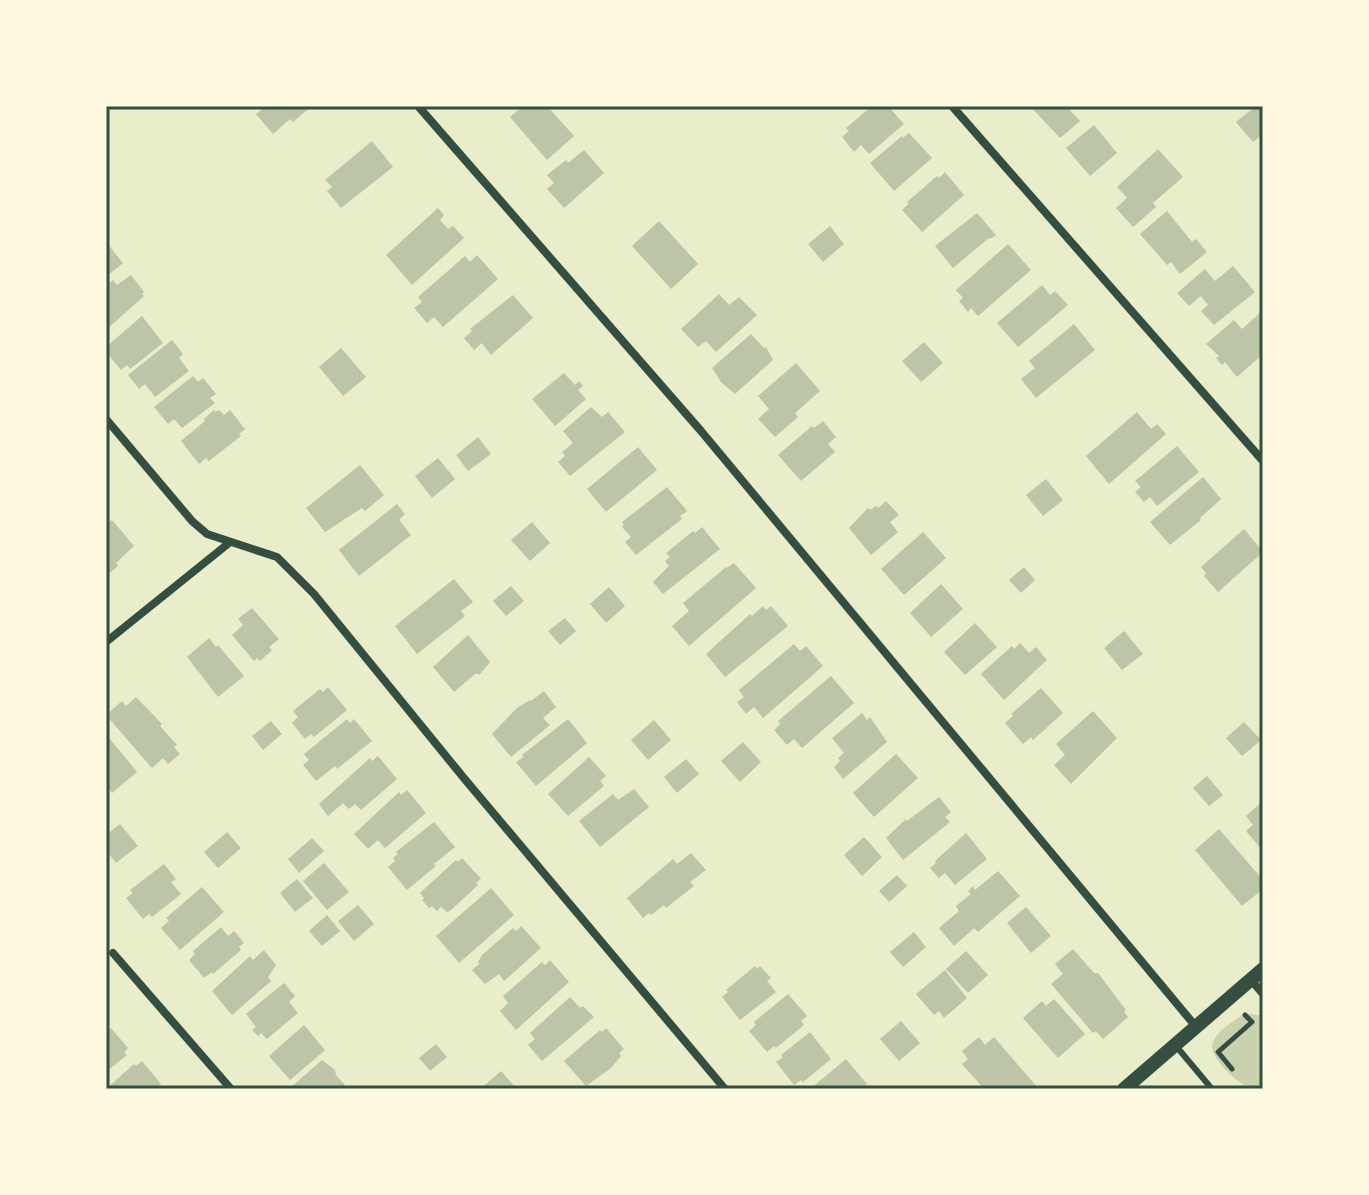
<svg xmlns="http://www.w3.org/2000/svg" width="1369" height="1195" viewBox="0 0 1369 1195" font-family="'IBM Plex Serif',serif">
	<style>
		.green { fill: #cad2ad }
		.building { fill: #bcc5a7 }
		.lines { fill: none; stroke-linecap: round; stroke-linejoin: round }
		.path { stroke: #344e41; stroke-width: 5 }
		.service { stroke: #344e41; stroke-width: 6 }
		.minor { stroke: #344e41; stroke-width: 8 }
		.tertiary { stroke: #344e41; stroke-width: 14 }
		.neatline { fill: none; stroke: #344e41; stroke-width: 3 }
	</style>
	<rect width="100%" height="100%" fill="#e9edc9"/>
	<path class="green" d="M1246,1013L1263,1016V1085C1257,1086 1251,1087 1245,1085C1233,1080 1207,1054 1213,1042C1217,1031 1236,1019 1246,1013Z"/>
	<path class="building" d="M266,106H312L293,122L290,119L273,134L256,114Z
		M523,106H547L574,136L547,160L510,117Z
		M872,106H888L904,124L869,154L861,145L854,152L842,137L849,131L846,128Z
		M1030,106H1073L1069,109L1080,121L1060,138Z
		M1256,106L1263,110V134L1253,142L1236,122Z
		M1094,125L1117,153L1090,176L1066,148Z
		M909,133L932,158L894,191L870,163L902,136L903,138Z
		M372,141L393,167L341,208L327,191L332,187L325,180Z
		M1158,149L1183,177L1153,203L1156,207L1133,227L1116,208L1127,198L1117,187Z
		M584,150L604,173L564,208L547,189L554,183L547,175L566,160L568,163Z
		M945,172L964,195L922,232L902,210L909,203L907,202L937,176L939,178Z
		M438,208L444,215L440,220L448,229L453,226L464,238L412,285L386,255Z
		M1167,211L1192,242L1196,239L1207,252L1180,274L1171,262L1167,265L1140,234Z
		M977,213L996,235L990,239L989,238L953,268L935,246Z
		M659,221L698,264L671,289L632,246Z
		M830,226L844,244L823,262L808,244Z
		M106,242L123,263L106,277Z
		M1008,244L1031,270L978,316L971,308L968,312L959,301L963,298L956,290Z
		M477,255L498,279L443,327L434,317L427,323L414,308L422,302L418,297L465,256L470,262Z
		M1233,266L1255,292L1214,325L1201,311L1208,305L1201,296L1189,306L1177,293L1205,269L1215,281Z
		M131,275L144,292L142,294L144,296L106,330V286L113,280L117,285Z
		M1042,285L1050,295L1055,291L1068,305L1018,347L997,323Z
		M719,294L729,305L739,297L757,315L716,352L706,341L698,347L681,329Z
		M513,295L533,318L491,355L482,343L474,350L464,338L472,331L470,329Z
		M1261,312L1263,354L1237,377L1225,362L1222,365L1216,358L1219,356L1206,344L1234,320L1242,329Z
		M142,316L163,343L130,369L127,365L121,370L106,352V347Z
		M1074,324L1095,350L1036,398L1021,379L1035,368L1029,361Z
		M751,334L765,349L766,347L773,360L735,394L721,382L712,368Z
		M172,340L183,354L179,358L189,371L155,397L145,384L139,389L128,375Z
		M924,342L943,363L921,382L902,361Z
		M341,348L366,377L343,396L319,367Z
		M796,363L820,391L795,413L798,417L775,437L758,419L769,409L758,396Z
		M564,373L575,385L579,381L583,386L578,390L586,399L555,426L532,399Z
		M193,376L198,382L203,378L216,394L210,398L215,403L182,428L174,419L168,424L154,407Z
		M591,407L602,417L608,412L625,432L570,476L558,462L565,456L562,452L573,443L563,431Z
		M214,410L215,412L219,410L224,415L230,410L245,429L239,434L241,436L209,461L206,458L199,464L181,441L205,421L204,419Z
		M1137,412L1151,429L1157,424L1166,434L1109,484L1086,456Z
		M823,421L836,437L828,444L835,452L801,481L778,455L812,426L814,428Z
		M478,437L491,454L468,471L456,455Z
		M1177,446L1199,472L1157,506L1150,497L1144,502L1135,492L1141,487L1135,481Z
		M638,447L657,470L606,512L587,489Z
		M438,458L455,479L432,498L415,476Z
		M360,465L384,495L365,511L362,508L325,532L306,508Z
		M1203,477L1221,499L1200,518L1201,520L1170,545L1150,522Z
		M1046,479L1063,500L1043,516L1026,495Z
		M667,487L687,511L680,516L682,519L636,555L625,542L631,537L622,527L624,525L622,522Z
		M886,501L899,515L890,522L898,532L871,555L849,528L868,508L870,510L876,506L878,508Z
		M397,504L405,514L399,520L411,535L359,576L339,550Z
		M112,520L134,546L116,563L118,566L106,576V524Z
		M532,522L550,543L530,561L511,540Z
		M702,527L720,549L663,594L653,582L669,566L665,561L670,557L666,553L693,531L695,533Z
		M1244,529L1263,552L1218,592L1204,576L1206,573L1201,567Z
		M923,532L946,558L904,595L881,569Z
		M734,563L756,588L689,646L672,626L689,611L683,603L726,567L727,568Z
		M1024,567L1035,580L1021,593L1009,580Z
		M454,579L473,602L461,611L465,616L417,654L395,626Z
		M941,584L963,609L931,637L910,613Z
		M511,586L524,601L506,616L493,601Z
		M609,587L625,606L606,623L590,604Z
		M763,606L766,610L771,606L788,626L725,677L706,654L750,614L752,616Z
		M252,608L279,639L269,647L272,650L260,661L257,658L254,661L232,635L243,625L238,619Z
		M565,618L576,631L560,645L548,631Z
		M975,623L997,647L965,675L944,652Z
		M1124,631L1143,654L1122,670L1104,648Z
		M468,635L490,662L480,674H475L454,692L433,667Z
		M209,638L216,647L218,645L244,676L218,697L187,657Z
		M1020,643L1029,653L1036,647L1047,660L1004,700L981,674L1012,646L1014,649Z
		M794,644L800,651L806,646L823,666L763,718L754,707L746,714L737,702L744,697L739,690Z
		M831,676L854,703L802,748L794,739L787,745L774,730L780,724L778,721Z
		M328,687L347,710L314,737L311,734L305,739L292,723L298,717L293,711L320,689L323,692Z
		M1041,688L1063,713L1033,740L1031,737L1023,744L1005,723L1013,716L1011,714Z
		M544,691L556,707L543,718L550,725L511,757L492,734L517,708L530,700L531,701Z
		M136,697L162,724L160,726L177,745L174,747L180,754L168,764L163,758L152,768L106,715L122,701L126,706Z
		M1093,711L1117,738L1071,784L1054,765L1065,755L1056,744Z
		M862,713L867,720L870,717L887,742L843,779L834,767L840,761L838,758L844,753L832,738Z
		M347,719L350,723L354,719L372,741L337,769L335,766L316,781L303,765L309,760L304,754Z
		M568,719L587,743L536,786L516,762L524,757L522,755Z
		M654,720L671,740L648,760L631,740Z
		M271,721L282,734L263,750L252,736Z
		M1244,722L1261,740L1242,756L1226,738Z
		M106,734L137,772L112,793L106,786Z
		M743,742L761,762L740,782L721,761Z
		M896,754L918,778L874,817L853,793Z
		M378,756L397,779L361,810L355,804L349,809L343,803L328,816L319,804L370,758L372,761Z
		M589,757L606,776L600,781L604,786L568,816L548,794Z
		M686,759L699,774L677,793L664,777Z
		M1207,776L1223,795L1209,806L1193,788Z
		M634,789L649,807L600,847L579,821L613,794L618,800Z
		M407,790L426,813L385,848L378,840L368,849L354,834L399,792L401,795Z
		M939,797L951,812L945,817L950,822L903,860L886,838L906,819L907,821Z
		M1263,801V851L1246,831L1253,825L1246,816Z
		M434,822L455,847L434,864L436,866L407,890L388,867L395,861L393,858L398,854L396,852Z
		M120,824L138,846L116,863L106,850V835Z
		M1219,829L1263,880V889L1242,906L1195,850Z
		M227,832L241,848L218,868L204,852Z
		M966,833L987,859L955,885L945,873L939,878L930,868L936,863L935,861Z
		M864,837L882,857L862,876L844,855Z
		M312,838L324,851L299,873L288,859Z
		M691,853L706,870L690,882L694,886L666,908L664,905L651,915L649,913L643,918L627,898L673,859L677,864Z
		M462,858L481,879L476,883L478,885L450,911L447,912L441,907L437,911L432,906L429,908L422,900L424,898L420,893L456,860L458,862Z
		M324,863L349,892L327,910L303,881Z
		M164,864L176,879L171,882L181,894L152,917L149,914L143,919L126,898L133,893L130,890Z
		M998,871L1020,896L978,932L974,928L954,946L939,928L959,911L956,906L971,894L968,891L973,886L975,890Z
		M897,875L907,886L889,902L879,891Z
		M297,879L313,898L295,912L280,893Z
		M202,887L224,912L180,950L161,928L169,921L166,918Z
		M491,888L514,915L459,963L436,936Z
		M358,905L374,924L354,941L338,921Z
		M1026,907L1051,936L1031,953L1007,923Z
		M327,915L340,931L322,946L309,931Z
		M521,926L541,948L504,981L499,974L485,984L472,970L479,964L478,962L482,955L513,928L516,931Z
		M221,927L228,936L234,931L244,943L239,947L241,950L213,974L212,972L204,978L189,960L195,954L193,951Z
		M914,932L926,947L903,967L890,952Z
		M1073,949L1094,973H1098L1126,1010L1124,1012L1128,1017L1103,1039L1096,1031L1093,1033L1051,984L1063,974L1055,964Z
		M264,950L276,965L268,977L271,981L232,1015L212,991L250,956L253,960Z
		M966,951L988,975L968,993L946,969Z
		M550,960L569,982L516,1030L500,1011L508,1003L503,996L542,962L545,965Z
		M755,966L757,969L760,966L771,978L767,981L776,992L740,1020L722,997L728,992L726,990Z
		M945,970L967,998L944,1018L939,1011L934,1015L916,994Z
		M284,983L295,996L289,1002L298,1013L267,1039L261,1033L258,1036L252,1030L256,1027L246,1014Z
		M788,994L807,1016L801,1021L804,1025L776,1048L774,1046L767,1052L749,1031L756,1025L754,1022Z
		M570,997L580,1008L583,1006L594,1017L542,1061L528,1045L535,1039L530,1033Z
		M1054,999L1085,1034L1058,1058L1023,1018L1042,1001L1046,1006Z
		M901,1021L920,1043L899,1061L880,1039Z
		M304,1025L325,1050L290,1080L269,1056Z
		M111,1028L128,1048L124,1052L127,1055L106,1072V1032Z
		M606,1028L624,1049L619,1053L621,1056L611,1068L586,1086L564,1061L600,1030L602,1032Z
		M810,1032L831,1059L803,1082L801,1080L794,1085L776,1062L783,1057L781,1055Z
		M979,1037L985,1045L994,1037L1037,1087L984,1089L962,1064L968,1059L962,1051Z
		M436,1044L447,1057L430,1071L419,1058Z
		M846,1059L867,1084L861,1089H810Z
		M322,1060L335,1070L336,1075L345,1085L341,1089H289Z
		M142,1061L161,1084L155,1089H106L134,1064L136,1066Z
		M501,1071L517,1089H480Z"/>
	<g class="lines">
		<path class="path" d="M1232,1069L1218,1052L1252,1022L1245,1015"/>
		<path class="service" d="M1176,1046L1212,1089"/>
		<path class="minor" d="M418,106L701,431L1197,1028
			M952,106L1263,461
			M106,419L192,521L207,534L277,557L314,594L463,777L725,1089
			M106,642L229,543
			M113,953L231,1089
			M1251,980L1263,994"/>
		<path class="tertiary" d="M1124,1089L1263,969"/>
	</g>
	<rect width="1369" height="1195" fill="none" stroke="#fefae0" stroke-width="216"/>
	<rect x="108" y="108" width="1153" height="979" class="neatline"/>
</svg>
